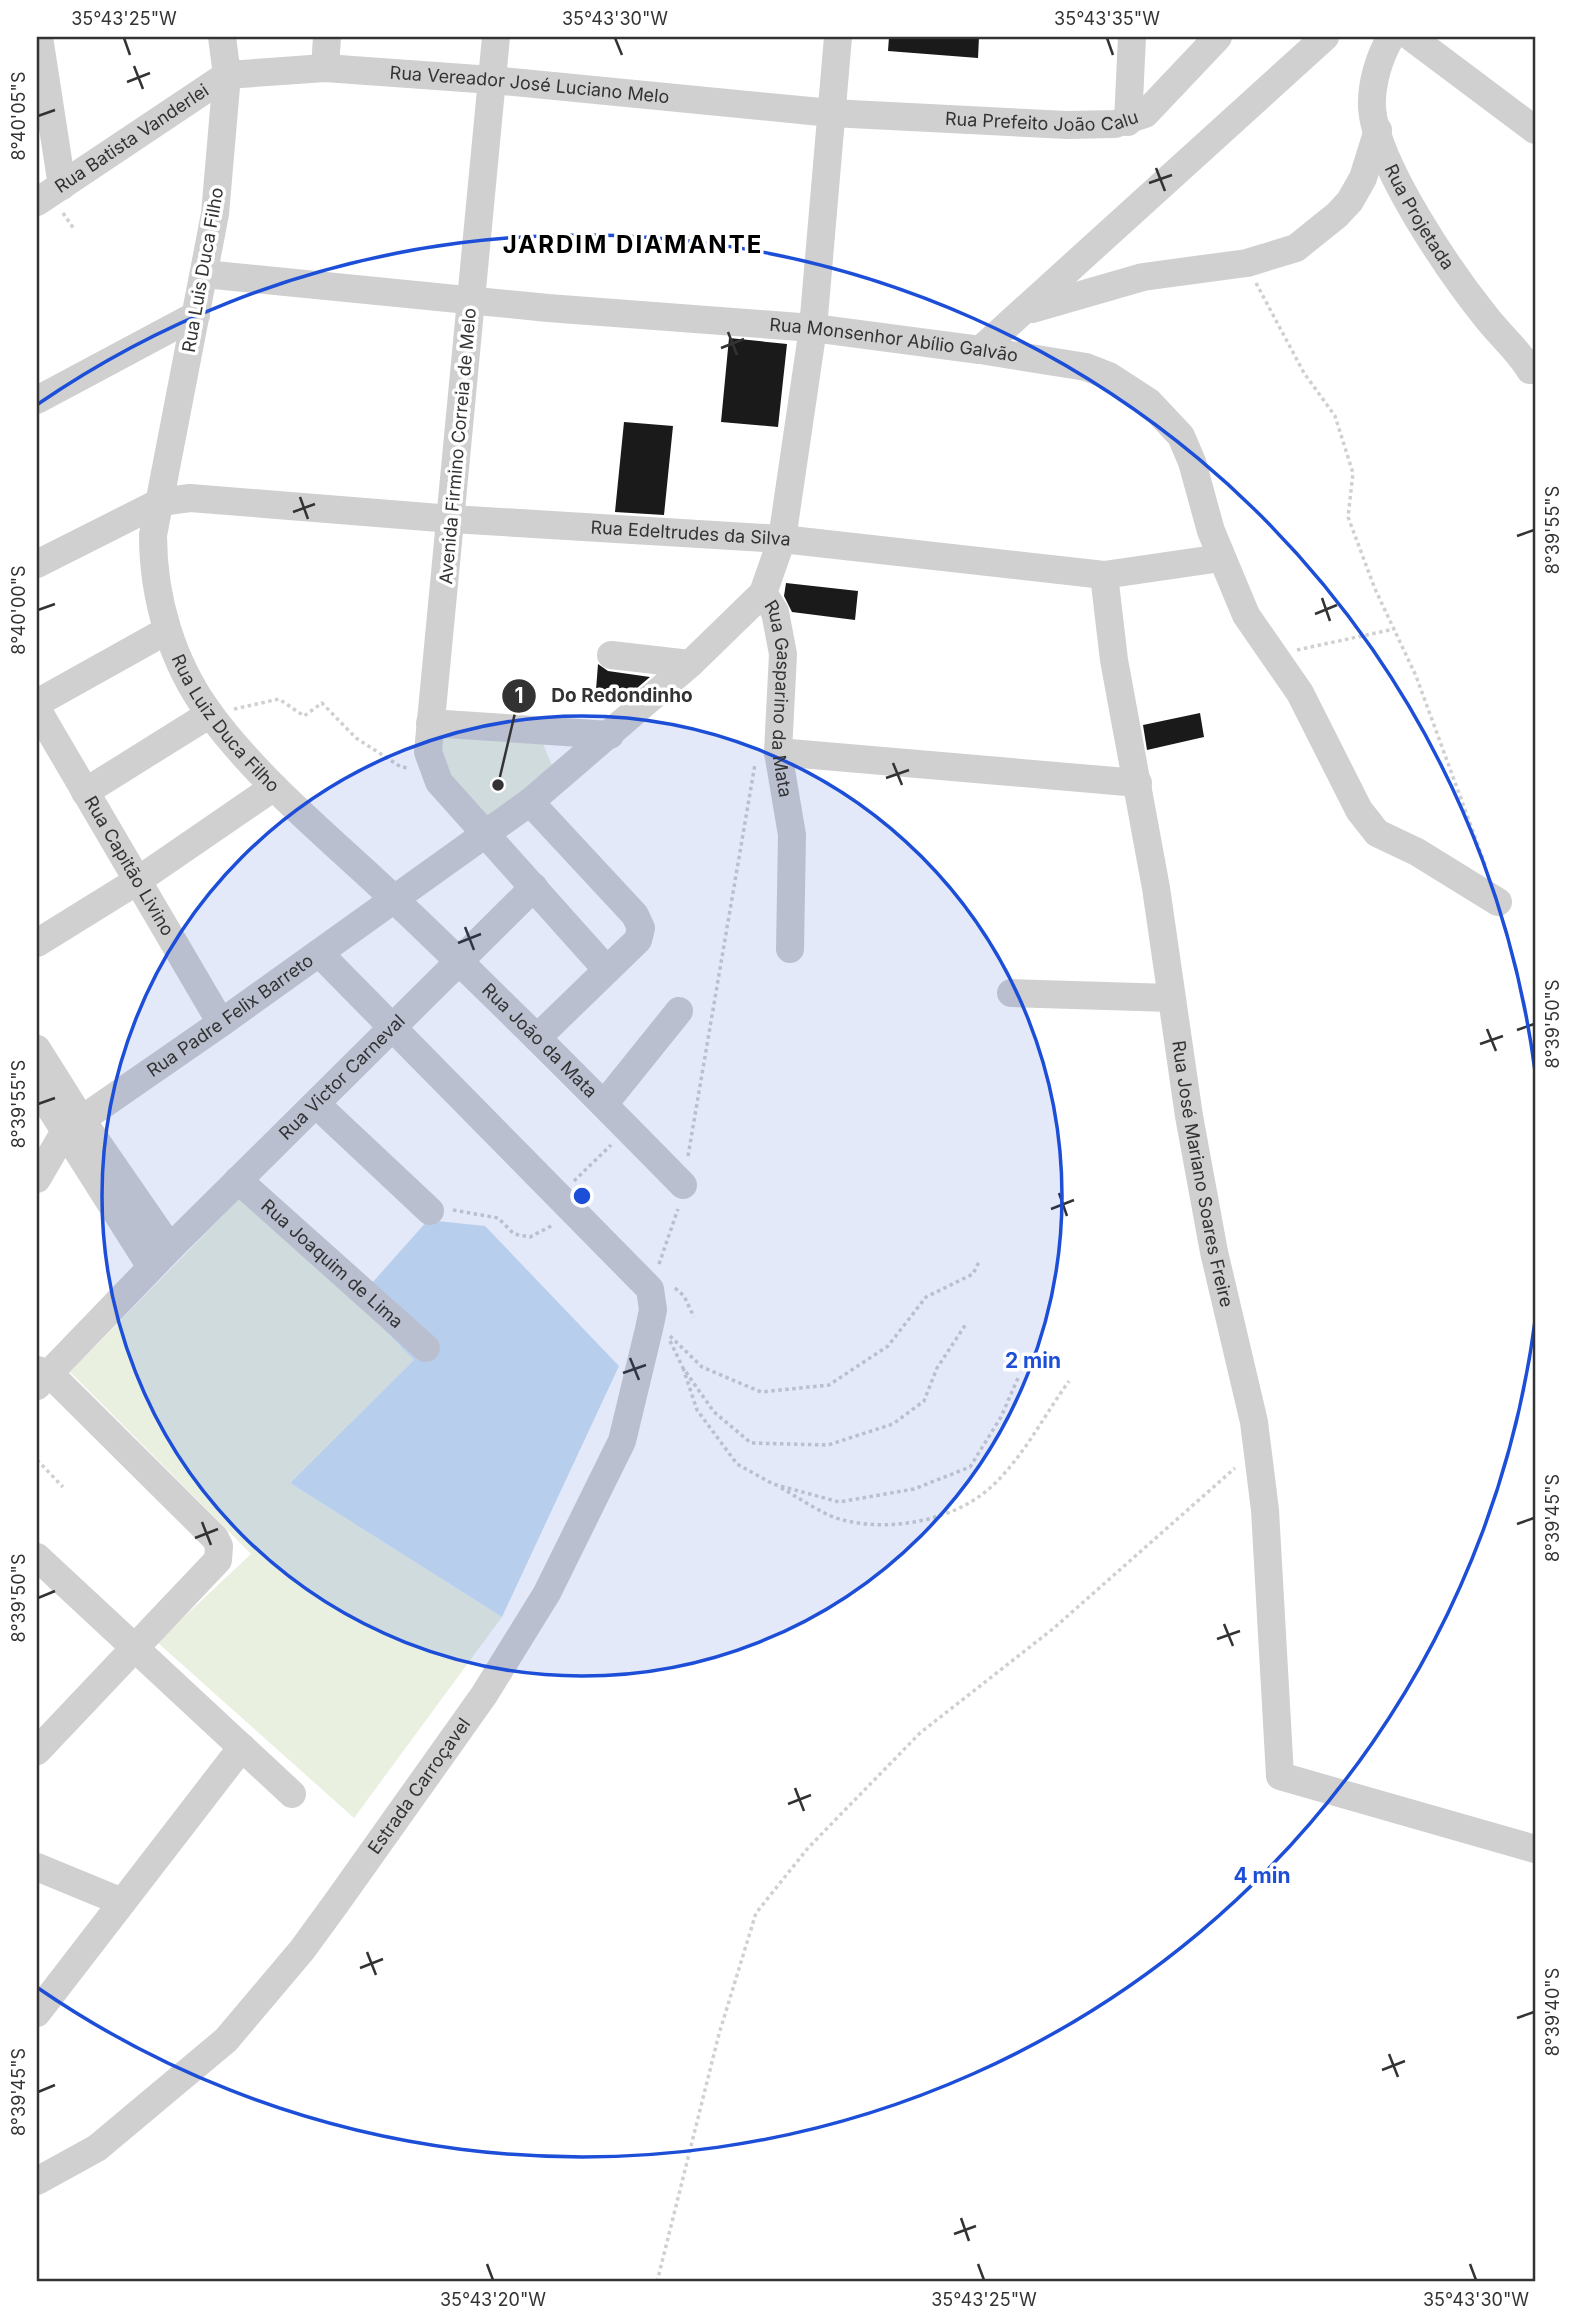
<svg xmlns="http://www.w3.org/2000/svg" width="1572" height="2319" viewBox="0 0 1572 2319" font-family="Inter,sans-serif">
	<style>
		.green { fill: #e9f0e0 }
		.water { fill: #cce2f1 }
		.building { fill: #1a1a1a }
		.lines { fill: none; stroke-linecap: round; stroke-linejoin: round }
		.path { stroke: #d0d0d0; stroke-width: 3.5; stroke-dasharray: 3.5 3.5; stroke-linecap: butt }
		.minor { stroke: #d0d0d0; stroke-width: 28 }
		.ticks { fill: none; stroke: #333; stroke-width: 2.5 }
		.ring { fill: none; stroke: #1d4ed8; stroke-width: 3.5 }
		.labels { text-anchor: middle; stroke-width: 7; stroke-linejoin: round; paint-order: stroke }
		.street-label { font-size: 18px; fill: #333; stroke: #fff }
		.district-label { font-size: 24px; font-weight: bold; letter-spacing: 2px; fill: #000; stroke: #fff }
		.centre { fill: #1d4ed8; stroke: #fff; stroke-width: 3.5 }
		.ring-label { font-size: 21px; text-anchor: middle; font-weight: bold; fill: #1d4ed8; stroke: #fff; stroke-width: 7; stroke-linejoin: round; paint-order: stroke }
		.leader { fill: none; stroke: #333; stroke-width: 2.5 }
		.callout-dot { fill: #333; stroke: #fff; stroke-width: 2.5 }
		.mark-label { font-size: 21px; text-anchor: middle; font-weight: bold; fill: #fff }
		.callout-label { font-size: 19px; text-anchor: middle; font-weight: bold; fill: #333; stroke: #fff; stroke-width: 7; stroke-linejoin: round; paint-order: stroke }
		.neatline { fill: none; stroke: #333; stroke-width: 2.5 }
		.ticks-label { font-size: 18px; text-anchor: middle; fill: #333 }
	</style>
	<rect width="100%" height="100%" fill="#fff"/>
	<path class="green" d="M438,730L541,739L556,775L488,830L441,767Z
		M243,1195L356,1301L414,1360L290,1483L502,1617L354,1818L157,1642L251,1554L70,1372Z"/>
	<path class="water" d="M428,1220L485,1226L619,1366L502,1617L290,1483L414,1360L356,1301Z"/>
	<path class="building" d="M889,37H979L978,58L888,51Z
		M729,338L787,344L778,427L721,422Z
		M624,422L673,426L664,515L615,512Z
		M786,583L858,591L855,620L792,612L784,596Z
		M598,664L608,671L650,677L630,694L596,690Z
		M1200,713L1204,737L1147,750L1143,725Z"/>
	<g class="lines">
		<path class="path" d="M63,213L74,229
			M1256,283L1304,373L1335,416L1353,473L1348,517L1375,589L1416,676L1486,867
			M1297,650L1394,629
			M234,709L279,699L304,716L322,703L356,738L401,767L409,768
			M688,1156L755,764
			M574,1181L611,1145
			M453,1210L498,1218L514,1234L530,1237L553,1225
			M659,1264L678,1209
			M675,1288L684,1296L694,1317
			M670,1336L702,1367L761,1392L829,1385L888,1346L926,1297L973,1274L979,1262
			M670,1341L683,1368L714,1412L751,1443L828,1445L893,1424L924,1401L937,1368L966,1324
			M683,1368L697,1410L737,1464L773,1484L839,1502L914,1489L970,1467L1001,1417L1018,1378
			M37,1460L63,1487
			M781,1488C800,1498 822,1515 843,1520C890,1532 953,1521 990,1488C1023,1458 1043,1417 1069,1381
			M1534,2031L1535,2030
			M657,2282L719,2034L756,1913L808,1848L920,1733L1054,1628L1235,1468"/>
		<g class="minor">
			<path d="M39,37L62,186"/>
			<path id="s1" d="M222,37L227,75L215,214L153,535C153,598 172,663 210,714C261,783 331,839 393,898C492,992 588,1088 683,1185"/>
			<path d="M496,37L428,752L439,782L607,970"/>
			<path id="s2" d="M1391,37C1379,57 1371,84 1372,108C1376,165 1450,272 1486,317C1500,335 1518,350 1530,370H1535"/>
			<path d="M1411,37L1535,130"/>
			<path d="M325,68L327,37"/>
			<path d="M1128,122L1132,37"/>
			<path id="s3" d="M37,202L227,75L325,68L492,80L831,113L1067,125L1115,124L1145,114L1218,37"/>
			<path id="s4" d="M204,274L548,308L813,328L980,350L1086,367L1109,376L1149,402L1181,436L1192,462L1211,531L1246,615L1300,693L1359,810L1377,833L1417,852L1498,902"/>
			<path d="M1032,309L1143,277L1247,263L1296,248L1337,215L1350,201L1363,178L1378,130"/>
			<path d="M980,350L1325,37"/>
			<path d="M37,400L196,315"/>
			<path id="s5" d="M37,564L160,502L190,498L452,519L782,539L1104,575L1221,558"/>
			<path id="s6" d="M1104,575L1114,660L1156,888L1189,1116L1214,1252L1254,1422L1265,1510L1280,1776L1535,1849"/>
			<path id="s7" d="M763,593L775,612L783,654L778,752L792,835L790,949"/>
			<path d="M611,655L690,664"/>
			<path d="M37,703L166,631"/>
			<path id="s8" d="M37,709L221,1023"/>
			<path d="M430,723L610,735"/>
			<path d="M778,752L1138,783"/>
			<path d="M85,792L210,714"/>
			<path d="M530,802L635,915L641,928L638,940L539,1036"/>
			<path d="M37,943L137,881L274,787"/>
			<path d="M1011,993L1171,998"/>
			<path d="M37,1049L81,1119L170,1248"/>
			<path d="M37,1087L151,1267"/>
			<path d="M605,1103L679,1011"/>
			<path d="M316,1104L430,1211"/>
			<path id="s9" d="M37,1179L65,1131L221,1023L530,802L690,664L763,593L782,539L813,328L838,37"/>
			<path id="s10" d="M238,1180L426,1348"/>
			<path d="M37,1370L50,1374L215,1538L219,1546L218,1560L37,1751"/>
			<path id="s11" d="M37,1386L170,1248L534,887"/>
			<path d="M37,1557L292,1794"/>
			<path d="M37,1867L122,1902"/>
			<path d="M37,2013L242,1747"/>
			<path id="s12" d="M37,2181L97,2148L226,2040L302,1950L337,1902L484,1695L547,1593L622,1441L649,1329L653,1310L650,1289L319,953"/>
		</g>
	</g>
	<path class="ticks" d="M124,38L130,55M615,38L622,55M1107,38L1113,55M134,66L143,89M127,82L150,73M38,116L55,110M1156,168L1165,191M1149,183L1172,175M728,332L737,355M721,348L744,339M300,497L308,519M293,512L315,504M1517,536L1534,530M1322,598L1330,621M38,610L55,604M1315,614L1337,605M893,763L902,785M886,778L909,770M465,927L474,950M458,943L481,934M1487,1029L1496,1051M1517,1030L1534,1024M1480,1044L1503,1036M38,1104L55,1098M1059,1193L1067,1216M1051,1209L1074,1200M630,1358L639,1380M623,1373L646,1365M202,1522L211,1545M1517,1524L1534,1518M195,1538L218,1529M38,1598L55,1591M1224,1624L1233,1646M1217,1639L1240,1631M795,1788L804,1811M788,1804L811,1795M367,1952L376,1975M360,1968L383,1959M1517,2018L1534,2012M1389,2054L1398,2077M1382,2070L1405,2061M38,2092L55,2085M961,2218L969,2241M954,2234L976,2226M487,2264L493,2280M978,2264L984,2280M1470,2264L1476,2280"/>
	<circle cx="582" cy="1196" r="480" fill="#1d4ed8" fill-opacity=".12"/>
	<g class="ring">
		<circle cx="582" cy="1196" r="480"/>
		<path d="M1535 1321A961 961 0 0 1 38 1988M38 404A961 961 0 0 1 1535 1071"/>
	</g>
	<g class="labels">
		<g class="street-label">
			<text dy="6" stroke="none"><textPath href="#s3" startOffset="532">Rua Vereador José Luciano Melo</textPath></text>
			<text dy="6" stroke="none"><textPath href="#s3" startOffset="1046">Rua Prefeito João Calu</textPath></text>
			<text dy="6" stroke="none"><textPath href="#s3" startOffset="114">Rua Batista Vanderlei</textPath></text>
			<text dy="6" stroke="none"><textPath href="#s2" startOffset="194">Rua Projetada</textPath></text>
			<text transform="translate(203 270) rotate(-80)" y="6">Rua Luis Duca Filho</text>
			<text dy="6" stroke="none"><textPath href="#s4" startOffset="693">Rua Monsenhor Abílio Galvão</textPath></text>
			<text transform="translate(458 446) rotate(-85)" y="6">Avenida Firmino Correia de Melo</text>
			<text dy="6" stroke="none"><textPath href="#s5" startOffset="670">Rua Edeltrudes da Silva</textPath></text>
			<text dy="6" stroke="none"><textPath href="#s7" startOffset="110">Rua Gasparino da Mata</textPath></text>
			<text dy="6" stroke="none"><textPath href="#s1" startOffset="712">Rua Luiz Duca Filho</textPath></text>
			<text dy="6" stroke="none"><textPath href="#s8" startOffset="182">Rua Capitão Livino</textPath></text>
			<text dy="6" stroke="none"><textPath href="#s9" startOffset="257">Rua Padre Felix Barreto</textPath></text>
			<text dy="6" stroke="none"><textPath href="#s1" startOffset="1160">Rua João da Mata</textPath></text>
			<text dy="6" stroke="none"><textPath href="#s11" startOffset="434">Rua Victor Carneval</textPath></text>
			<text dy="6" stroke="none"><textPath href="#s6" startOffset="607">Rua José Mariano Soares Freire</textPath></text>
			<text dy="6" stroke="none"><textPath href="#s10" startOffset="126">Rua Joaquim de Lima</textPath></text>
			<text dy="6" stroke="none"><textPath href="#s12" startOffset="556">Estrada Carroçavel</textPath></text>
		</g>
		<g class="district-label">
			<text x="633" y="253">JARDIM DIAMANTE</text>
		</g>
	</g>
	<circle cx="582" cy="1196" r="10" class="centre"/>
	<g class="ring-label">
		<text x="1033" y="1368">2 min</text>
		<text x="1262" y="1883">4 min</text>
	</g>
	<path class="leader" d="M498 785L519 696"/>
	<g class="callout-dot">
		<circle cx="498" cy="785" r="7"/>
		<circle cx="519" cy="696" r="18"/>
	</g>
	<g class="mark-label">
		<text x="519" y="703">1</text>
	</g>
	<g class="callout-label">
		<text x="622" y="702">Do Redondinho</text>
	</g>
	<rect width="1572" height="2319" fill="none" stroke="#ffffff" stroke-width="77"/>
	<rect x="38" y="38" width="1496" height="2242" class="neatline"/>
	<g class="ticks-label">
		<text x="124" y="25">35°43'25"W</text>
		<text x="615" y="25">35°43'30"W</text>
		<text x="1107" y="25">35°43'35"W</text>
		<text transform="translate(19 116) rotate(-90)" y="6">8°40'05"S</text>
		<text transform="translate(1553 530) rotate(-90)" y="6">8°39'55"S</text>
		<text transform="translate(19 610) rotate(-90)" y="6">8°40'00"S</text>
		<text transform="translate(1553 1024) rotate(-90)" y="6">8°39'50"S</text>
		<text transform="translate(19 1104) rotate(-90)" y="6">8°39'55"S</text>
		<text transform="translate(1553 1518) rotate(-90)" y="6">8°39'45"S</text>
		<text transform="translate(19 1598) rotate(-90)" y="6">8°39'50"S</text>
		<text transform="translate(1553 2012) rotate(-90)" y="6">8°39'40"S</text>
		<text transform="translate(19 2092) rotate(-90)" y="6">8°39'45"S</text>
		<text x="493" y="2306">35°43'20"W</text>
		<text x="984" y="2306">35°43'25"W</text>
		<text x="1476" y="2306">35°43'30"W</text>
	</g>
</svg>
